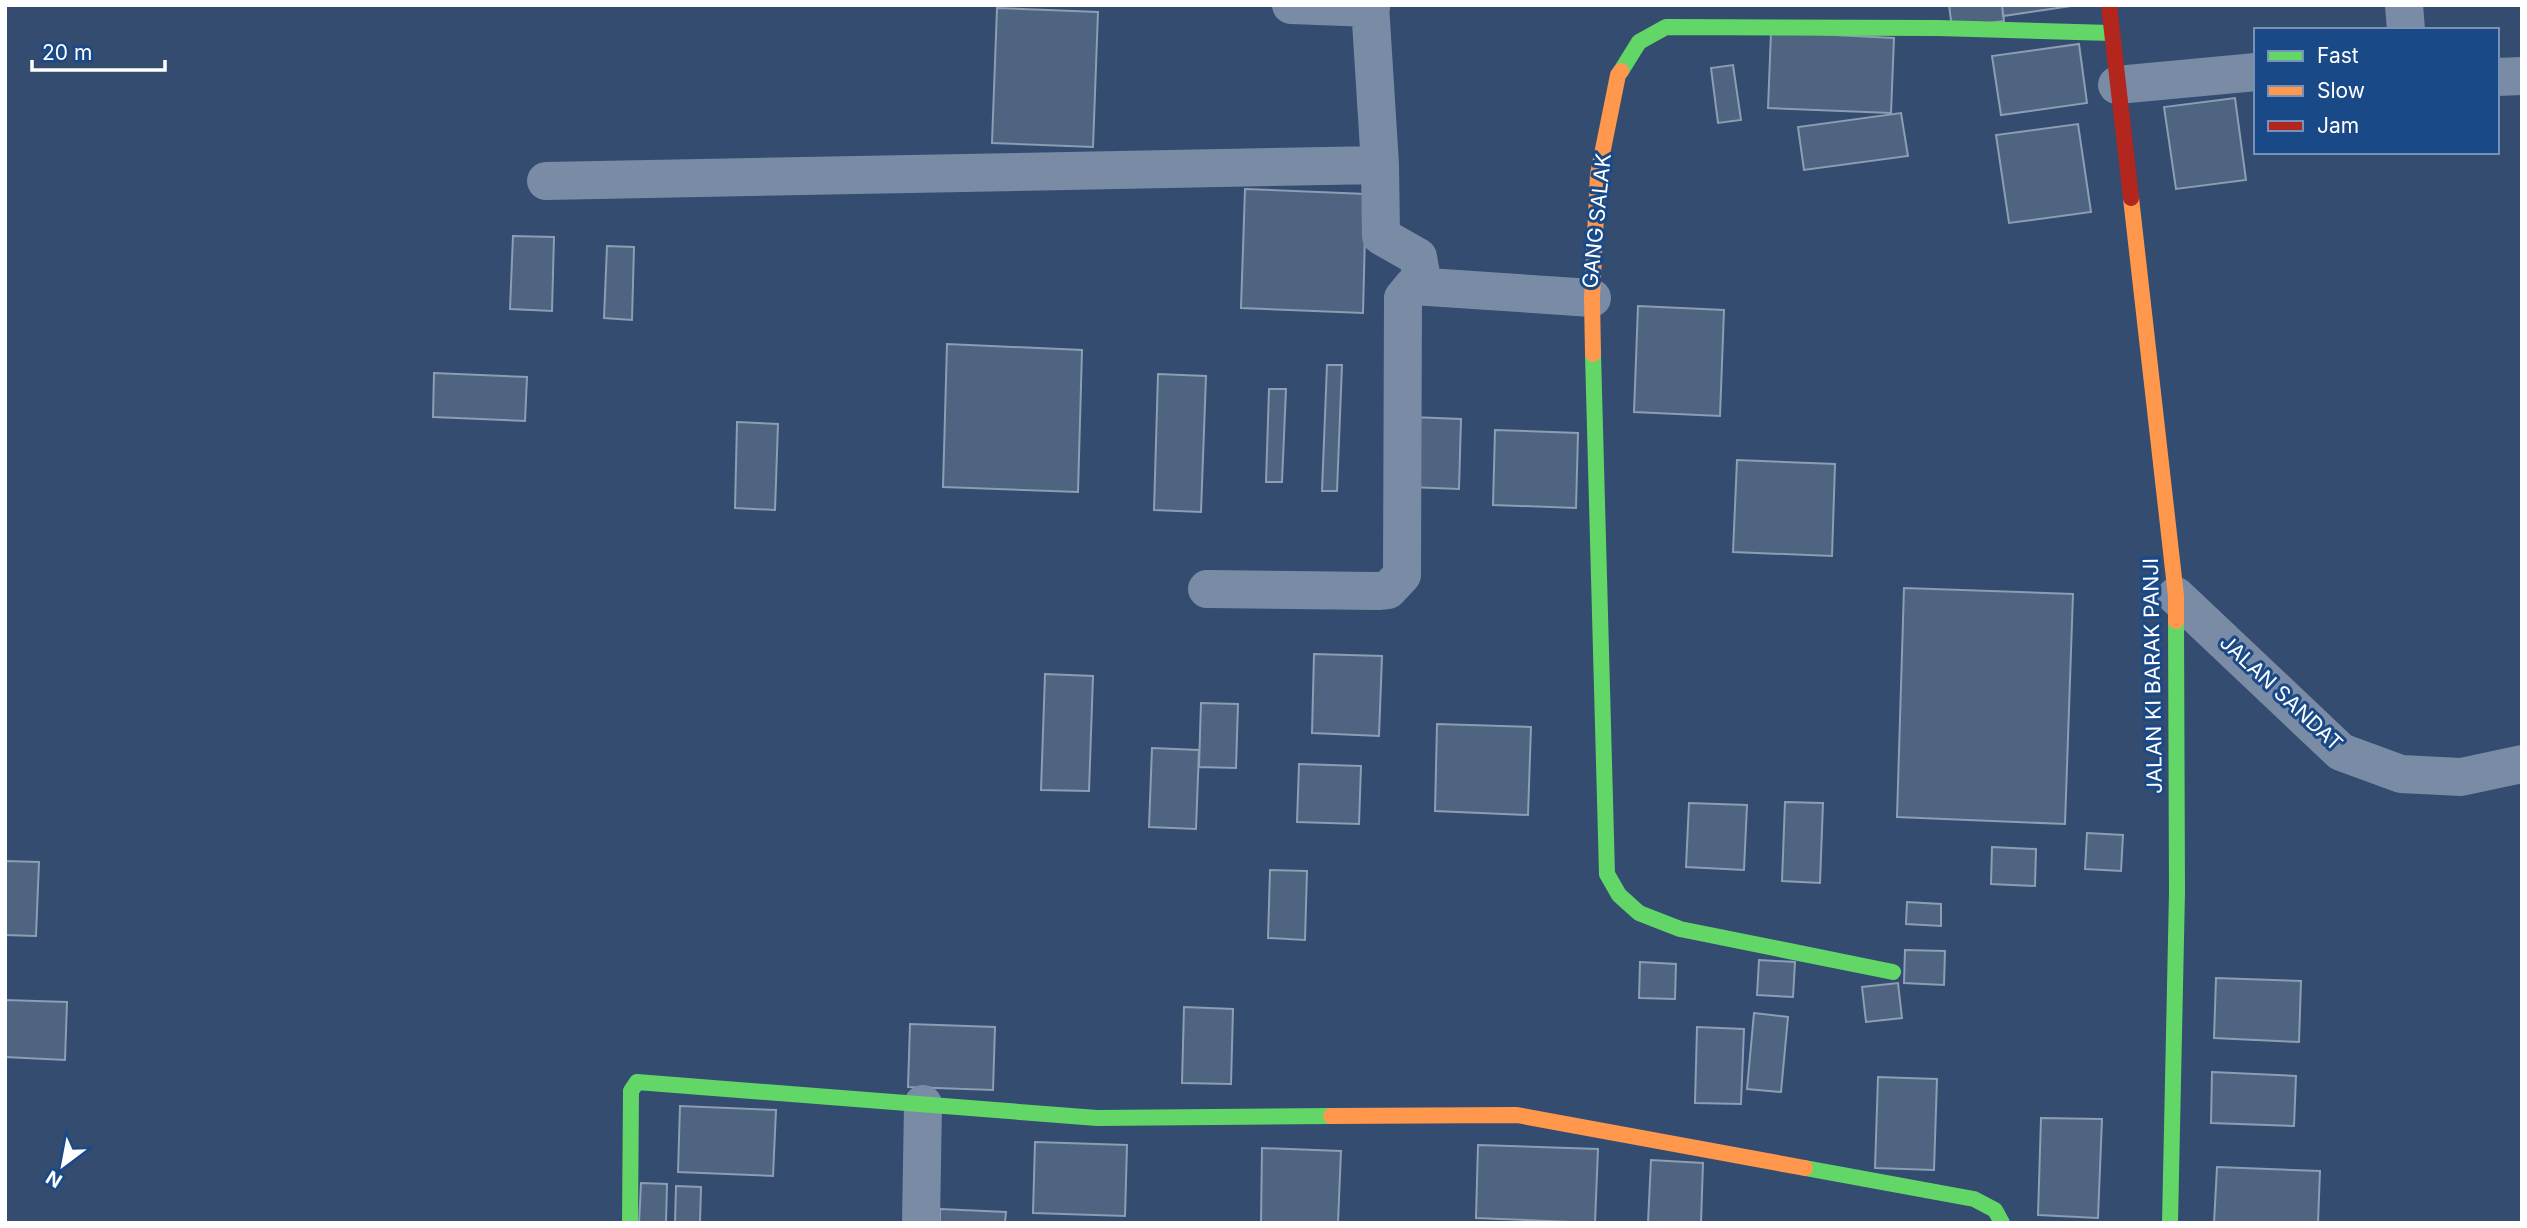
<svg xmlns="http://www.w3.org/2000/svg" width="2527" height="1228" viewBox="0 0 2527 1228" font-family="Inter,sans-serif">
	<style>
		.building { fill: #4f6480; stroke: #8d9db2; stroke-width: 2 }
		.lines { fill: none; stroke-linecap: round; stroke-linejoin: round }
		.street { stroke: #7a8ca5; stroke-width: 38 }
		.fast { stroke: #63d668; stroke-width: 16 }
		.slow { stroke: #ff974d; stroke-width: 16 }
		.jam { stroke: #b3261e; stroke-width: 16 }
		.labels { text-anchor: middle; stroke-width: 6; stroke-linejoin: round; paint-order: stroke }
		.street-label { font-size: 21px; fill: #fff; stroke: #1a4988 }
	</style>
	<rect width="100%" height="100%" fill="#334c6f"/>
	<path class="building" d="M1949,5H2002L2004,21L1952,28Z
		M2002,5H2078L2003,16Z
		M997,8L1098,12L1093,147L992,143Z
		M1771,32L1894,38L1891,113L1768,108Z
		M2079,44L2087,103L2001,115L1992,56Z
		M1733,65L1741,120L1718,123L1711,68Z
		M2235,98L2246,180L2176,189L2164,107Z
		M1901,113L1908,156L1804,170L1798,127Z
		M2078,124L2091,212L2009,223L1996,135Z
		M1245,189L1366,194L1363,313L1241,308Z
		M513,236L554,237L552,311L510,309Z
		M607,246L634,247L632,320L604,318Z
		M1638,306L1724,310L1720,416L1634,412Z
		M947,344L1082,350L1078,492L943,487Z
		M1327,365H1342L1337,491H1322Z
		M434,373L527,377L525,421L433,417Z
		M1158,374L1206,376L1201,512L1154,510Z
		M1269,389H1286L1282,482H1266Z
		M1411,417L1461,419L1459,489L1409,487Z
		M737,422L778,424L775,510L735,508Z
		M1495,430L1578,433L1576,508L1493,505Z
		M1737,460L1835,464L1832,556L1733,552Z
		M1904,588L2073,594L2065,824L1897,817Z
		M1314,654L1382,656L1379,736L1312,733Z
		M1045,674L1093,676L1089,791L1041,790Z
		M1201,703L1238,704L1236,768L1199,767Z
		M1437,724L1531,727L1528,815L1435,811Z
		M1152,748L1199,750L1196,829L1149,827Z
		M1299,764L1361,766L1359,824L1297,822Z
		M1785,802L1823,803L1820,883L1782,881Z
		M1689,803L1747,805L1744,870L1686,867Z
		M2087,833L2123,835L2121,871L2085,869Z
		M1992,847L2036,849L2035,886L1991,884Z
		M5,861L39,862L36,936L5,935Z
		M1270,870L1307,871L1305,940L1268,938Z
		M1907,902L1941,904V926L1906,924Z
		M1905,950L1945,951L1944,985L1904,983Z
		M1759,960L1795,962L1793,997L1757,995Z
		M1640,962L1676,964L1675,999L1639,998Z
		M2216,978L2301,981L2299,1042L2214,1038Z
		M1898,983L1902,1018L1866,1022L1862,987Z
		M5,1000L67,1002L65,1060L5,1057Z
		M1184,1007L1233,1009L1231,1084L1182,1083Z
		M1754,1013L1788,1017L1781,1092L1747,1089Z
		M910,1024L995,1027L993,1090L908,1087Z
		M1697,1027L1744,1029L1741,1104L1695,1103Z
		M2212,1072L2296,1076L2294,1126L2211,1123Z
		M1878,1077L1937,1079L1934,1170L1875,1168Z
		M680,1106L776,1110L773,1176L678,1172Z
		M2041,1118L2102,1119L2098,1218L2038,1215Z
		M1035,1142L1127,1145L1125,1216L1033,1213Z
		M1478,1145L1598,1149L1595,1223L1476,1218Z
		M1262,1148L1341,1151L1338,1223H1261Z
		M1651,1160L1703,1163L1701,1223H1648Z
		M2217,1167L2320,1171L2318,1223H2214Z
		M641,1183L667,1184L666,1223H639Z
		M676,1186L701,1187L700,1223H675Z
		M940,1209L1006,1212L1005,1223H940Z"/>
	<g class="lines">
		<path class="street" d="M1291,5L1371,8
			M1370,5L1380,165L1381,236L1418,257L1423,286
			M2404,5L2406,30
			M2497,77L2522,76
			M2117,85L2256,72
			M546,181L1380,165
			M1207,589L1378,591L1388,590L1402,575L1403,298L1413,286L1592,298
			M2176,596L2341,752L2401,774L2461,777L2522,764
			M921,1223L923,1104"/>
		<path class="fast" d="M1621,71L1639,42L1666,27L1937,28L2111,33
			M1593,354L1607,874L1619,895L1639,913L1680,929L1893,972
			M1805,1168L1974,1199L1995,1210L2002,1223
			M630,1223L631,1091L637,1082L1097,1118L1331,1116
			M2170,1223L2177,892L2176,621"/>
		<path class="slow" d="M2131,198L2176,596V621
			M1593,354L1592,298L1598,174L1618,75L1621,71
			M1331,1116L1517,1115L1805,1168"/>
		<path class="jam" d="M2109,5L2131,198"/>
	</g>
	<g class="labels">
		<g class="street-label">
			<text transform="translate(1597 221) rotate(-84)" y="7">GANG SALAK</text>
			<text transform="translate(2153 676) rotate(-91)" y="7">JALAN KI BARAK PANJI</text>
			<text transform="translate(2281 693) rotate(43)" y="7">JALAN SANDAT</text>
		</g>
	</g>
	<rect width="2527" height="1228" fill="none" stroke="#ffffff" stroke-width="14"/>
	<rect x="2254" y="28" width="245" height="126" fill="#1a4988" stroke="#7692b8" stroke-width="2"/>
	<rect x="2268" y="51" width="35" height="10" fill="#63d668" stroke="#7692b8" stroke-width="2"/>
	<text x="2317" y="63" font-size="21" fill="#ffffff">Fast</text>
	<rect x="2268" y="86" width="35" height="10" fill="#ff974d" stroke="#7692b8" stroke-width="2"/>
	<text x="2317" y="98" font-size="21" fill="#ffffff">Slow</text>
	<rect x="2268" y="121" width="35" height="10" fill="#b3261e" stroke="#7692b8" stroke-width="2"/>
	<text x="2317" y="133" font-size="21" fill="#ffffff">Jam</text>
	<g transform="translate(63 1165) rotate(212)" stroke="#1a4988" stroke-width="5" paint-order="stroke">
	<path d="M0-5L12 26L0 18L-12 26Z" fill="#ffffff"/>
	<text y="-10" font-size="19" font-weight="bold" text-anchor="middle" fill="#ffffff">N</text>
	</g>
	<path d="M32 60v10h133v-10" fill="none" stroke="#ffffff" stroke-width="3.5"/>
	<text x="42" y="60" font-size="21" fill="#ffffff" stroke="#1a4988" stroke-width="5" paint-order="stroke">20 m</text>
</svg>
